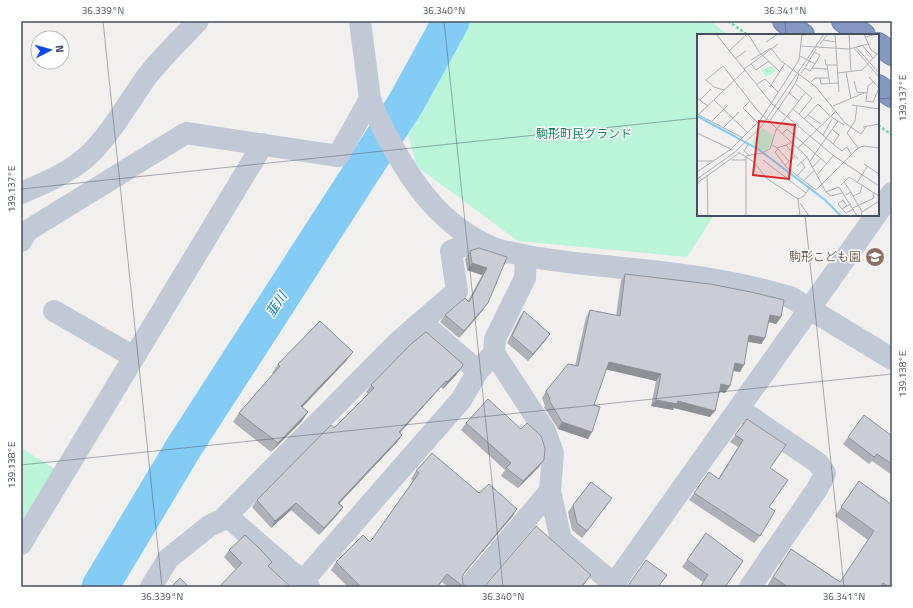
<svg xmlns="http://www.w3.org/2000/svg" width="913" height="608" viewBox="0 0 913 608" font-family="'Titillium Web','Noto Sans JP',sans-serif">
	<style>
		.green { fill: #baf4d9 }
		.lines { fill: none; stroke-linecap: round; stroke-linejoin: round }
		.river { stroke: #83ccf5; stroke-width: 37 }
		.highway-casing { stroke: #6e83af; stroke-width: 24 }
		.path { stroke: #6fd5b2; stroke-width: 2.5; stroke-dasharray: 3 2; stroke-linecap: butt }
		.minor { stroke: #c2c9d6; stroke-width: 22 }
		.highway { stroke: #8398c3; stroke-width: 22 }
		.wall { fill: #afb0b8 }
		.shaded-wall { fill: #8e9096 }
		.building { fill: #cbcdd6; stroke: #8e9096 }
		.ticks { fill: none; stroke: #464f5f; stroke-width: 1; stroke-opacity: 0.45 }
		.labels { text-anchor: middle; stroke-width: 3; stroke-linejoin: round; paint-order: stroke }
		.park-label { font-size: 12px; fill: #0e835a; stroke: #fff }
		.education-label { font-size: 12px; fill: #785e54; stroke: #fff; text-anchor: end }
		.water-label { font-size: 13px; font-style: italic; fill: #0075b8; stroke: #fff }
		.inset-river { fill: none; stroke: #83ccf5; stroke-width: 2 }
		.inset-road { fill: none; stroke: #adb0b5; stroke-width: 1 }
		.view { fill: #d62828; fill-opacity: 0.15; stroke: #d62828; stroke-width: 2 }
		.inset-edge { fill: none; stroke: #464f5f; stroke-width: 2 }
		.neatline { fill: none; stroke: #464f5f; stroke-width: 1.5 }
		.ticks-label { font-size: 10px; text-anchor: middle; fill: #464f5f }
	</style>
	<rect width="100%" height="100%" fill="#f2f0ef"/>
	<path class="green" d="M468,21H710L729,35H698V215H714L687,257L518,241L416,166L408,133Z
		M21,448L55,469L21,522Z"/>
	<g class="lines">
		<path class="river" d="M100,587L184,447L406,103L451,21"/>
		<defs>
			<path id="highway" d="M784,21L803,35
				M843,21L864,35
				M878,44L892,54
				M878,86L892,96"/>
		</defs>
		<use href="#highway" class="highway-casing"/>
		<path class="path" d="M728,21L748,35
			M891,21L892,22
			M878,125L892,135"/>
		<path class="minor" d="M360,21L370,99C375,113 382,127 389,140C413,185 442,225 489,246C498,251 508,252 518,254C553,262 588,264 623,268C679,273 736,281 790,297L892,359
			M21,193C45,183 71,172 90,154C113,131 129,101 148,75C163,56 181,39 198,21
			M878,212L892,193
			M21,241L27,231L186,133L338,156L370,99
			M526,256L525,278L495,339L494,353L545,431L553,453L550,491
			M54,311L134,357
			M421,322L457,291L451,251L477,240
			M739,409L818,463L825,473L823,478L817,489L750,587
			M222,520L398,342L421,322L478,371
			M21,544L263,144
			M303,581L461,400L478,371L494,353
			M151,587L168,559L209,526L228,517L309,587
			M469,587L550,491L561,540L614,584
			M612,587L876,215"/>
		<use href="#highway" class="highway"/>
	</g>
	<path class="wall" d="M470,251L507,257L483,310L459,338L440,322L445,315L468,301L482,275L467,270L465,259Z
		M625,274L781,317L776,324L768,322L765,338L761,344L748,342L740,372L733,371L725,393L720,391L710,417L674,408L673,410L651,406L656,381L606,369L594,405L592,432L588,439L558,429L544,407L545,406L542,398L546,391L575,366L586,317L590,310L616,316L621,280Z
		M524,311L550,334L545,341L528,361L507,343L519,318Z
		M353,352L346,361L302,407V421L271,452L233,422L239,413L273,374L272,373L278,364Z
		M457,374L443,389L441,387L400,433L402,435L397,442L339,504L343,507L338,514L319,535L291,510L271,528L252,507L257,500L334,428L368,394L366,392L371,385Z
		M747,419L770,468L769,507L760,536L754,543L689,500L709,472L718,479L738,447L730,442Z
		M466,423L539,467L518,488L501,476L505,470L461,430Z
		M892,436V475L872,461L869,464L843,444L848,437Z
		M416,471L479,493L517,509L512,517L463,575L462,577L463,583L465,587H448L442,582L438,587H348L331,570L336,562L370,542L413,481L411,479Z
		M859,481L892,587H769L767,586L791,549L840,582L868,540L835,516Z
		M612,498L582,538L572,530L568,512L573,505Z
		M706,533L743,561L703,582L682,567Z
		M229,550L269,566L236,570L224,557Z"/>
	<path class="shaded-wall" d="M472,263L487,268L482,275L467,270Z
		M488,303L483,310L459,338L464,331Z
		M770,315L781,317L776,324L765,321Z
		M550,334L545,341L528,361L533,354Z
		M749,335L765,338L761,344L745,341Z
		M353,352L346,361L295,415L301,406Z
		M609,362L661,374L656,381L604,369Z
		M735,363L744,365L740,372L730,370Z
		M462,367L457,374L443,389L447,382Z
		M446,381L441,387L394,439L399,432Z
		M721,384L730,386L725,393L717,391Z
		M656,400L678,401L715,411L710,417L674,408L673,410L651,406Z
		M308,412L302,421L271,452L278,443Z
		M562,422L592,432L588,439L558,429Z
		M402,435L397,442L333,510L338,503Z
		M544,460L539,467L518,488L523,481Z
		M612,498L607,505L582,538L587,531Z
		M296,503L291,510L271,528L275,521Z
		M343,507L338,514L319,535L324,528Z
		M517,509L512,517L459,579L465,572Z
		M591,575L582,587H581Z"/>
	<path class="building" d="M479,248L507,257L488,303L464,331L445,315L465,298L469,302L487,268L472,263L470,251Z
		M625,274L710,284L751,292L784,300L781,317L770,315L765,338L749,335L744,365L735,363L730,386L721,384L715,411L678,401L677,404L656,400L661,374L609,362L594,405L600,407L592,432L562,422L549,400L550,399L546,391L568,364L578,366L590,310L620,316Z
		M524,311L550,334L533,354L512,336Z
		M320,321L353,352L301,406L308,412L278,443L239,413L280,366L278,364Z
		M426,332L463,364L462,367L447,382L446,381L399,432L402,435L338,503L343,507L324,528L296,503L275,521L257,500L331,425L334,428L374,388L371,385L411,344Z
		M488,399L521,429L527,423L541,436L545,448L544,460L523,481L506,468L511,463L466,423Z
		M864,415L892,436V464L877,454L874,457L848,437Z
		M747,419L786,445L770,468L788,480L769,507L775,511L760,536L694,493L709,472L719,479L743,440L735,435Z
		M432,453L479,493L489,484L517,509L465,572L462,577L463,583L465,587H464L447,574L437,587H361L336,562L363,535L370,542L419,473L416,471Z
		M859,481L892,505V587H889L883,583L881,587H788L773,577L791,549L840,582L874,531L841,507Z
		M591,482L612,498L587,531L577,523L573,505Z
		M536,526L591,575L581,587H484Z
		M706,533L743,561L725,587H700L708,575L687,560Z
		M245,535L259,548L272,562L268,566L291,587H219L242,563L229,550Z
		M646,560L667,575L658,587H627Z
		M180,578L189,587H171Z"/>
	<path class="ticks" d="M103,21L162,587M444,21L503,587M785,21L786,35M878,99L892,98M21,189L698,118M805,215L844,587M21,465L892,374"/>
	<defs>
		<symbol id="school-disc" viewBox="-11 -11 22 22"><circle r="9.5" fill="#8d6e63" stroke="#fff"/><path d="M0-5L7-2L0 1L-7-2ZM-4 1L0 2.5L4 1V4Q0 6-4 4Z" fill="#fff"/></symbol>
	</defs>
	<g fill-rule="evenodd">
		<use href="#school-disc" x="864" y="246" width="22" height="22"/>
	</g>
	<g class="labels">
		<g class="park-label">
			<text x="584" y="138">駒形町民グランド</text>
		</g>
		<g class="education-label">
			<text x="861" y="261">駒形こども園</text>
		</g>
		<g class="water-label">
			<text transform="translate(276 304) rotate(-57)" y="5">韮川</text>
		</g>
	</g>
	<g transform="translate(697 34)">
		<rect width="182" height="182" fill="#f2f0ef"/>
		<path d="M75,32L79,37L69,43L64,36ZM66,94L76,102L74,112L67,118L54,109Z" fill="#baf4d9"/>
		<path class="inset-river" d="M0,82L61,115L128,166L144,182"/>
		<path class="inset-road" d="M19,0L76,71L137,122L182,152M51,0L63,19L83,38M138,0L142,58M152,0L154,38M167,0L174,16L180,20M105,1L120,0M168,3L180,0M126,6L139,8M69,8L81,0M123,10L131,0M103,12L152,15L171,10M166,12L176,24M159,13L182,39M157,14L182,43M32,17L50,0M117,18L123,21L118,30M103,22L118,30L113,37L108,34L104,39M39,24L49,17M128,25L129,31H140M54,26L74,14L83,26L119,53L148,89L164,100L169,93M54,30L59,36L72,27M130,31L133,50M108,34L119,15M115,34L130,35M47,35L81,10M149,38L154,65M141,39L165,36L182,18M172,43L182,54M123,44L124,50L141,49M157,47L160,58L170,59M114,48L118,44H132M99,50L115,64L102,80M59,51L68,45L82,59M73,53L88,29M27,56L17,53L9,46L26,32L60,76L110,123L129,158L134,162L145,159M92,59L102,67M0,64L11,72M3,66L14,55M17,66L51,99M169,66L171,52L176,48M53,67L46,74L61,89M168,67L176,68L182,54M155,71L182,75M136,72L167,59M160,72L158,87L150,99L161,114M96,75L136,110L142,101L136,96M2,81L46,104M111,81L124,90M0,82L48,36M107,85L121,70L133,82L147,91M14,88L30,72M72,88L98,50L102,40M166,93L182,90M26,94L42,78M0,99L36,116M85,100L90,95L130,130M126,101L135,85M95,108L89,111L101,125M136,110L145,117L150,113L154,120M51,111L47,117L52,121M75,111L80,114L89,111M80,114L92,127M101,114L139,77M81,115L78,118L88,131M41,118L57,128L69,144L101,165L103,182M49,122L65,119L73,115L79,96L109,58M49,122V182M98,122L88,131L89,133L119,156L161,114L167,112L182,114M35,126H48M66,126L109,159M0,127H16M113,127L141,87M167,130L182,140M100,132L110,123M116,133L124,124M0,138L34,115L64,85L102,26L105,0M10,141L11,182M120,141L136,122M100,142L108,133L104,128M0,145L38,118L64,93L127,0M107,146L118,136M147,148L154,158L149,161M0,149L42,119M160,149L170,133M144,151L152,143L182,162M129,158L142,153L160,182M154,158L165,178M156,162L163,159L165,152M101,165L107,162L114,152M103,169L112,182M150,172L146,166L141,170L145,175L150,172L154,170M156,174L177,164L176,159M145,175L149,179L157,175M164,182L165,178L182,167"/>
		<path class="view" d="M62,87L98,91L92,145L56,141Z"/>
		<rect width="182" height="182" class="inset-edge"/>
	</g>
	<rect width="913" height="608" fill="none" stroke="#ffffff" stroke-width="44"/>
	<g transform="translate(50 50) rotate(84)"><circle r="19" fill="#ffffff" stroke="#b5b9bf"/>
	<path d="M0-3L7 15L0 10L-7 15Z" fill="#084bf4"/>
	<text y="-6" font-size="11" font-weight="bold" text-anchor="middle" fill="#464f5f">N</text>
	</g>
	<rect x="22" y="22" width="869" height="564" class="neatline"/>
	<g class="ticks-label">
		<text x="103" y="14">36.339°N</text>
		<text x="444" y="14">36.340°N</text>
		<text x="785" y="14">36.341°N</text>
		<text transform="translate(902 98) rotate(-90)" y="4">139.137°E</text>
		<text transform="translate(11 189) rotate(-90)" y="4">139.137°E</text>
		<text transform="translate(902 374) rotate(-90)" y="4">139.138°E</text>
		<text transform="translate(11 465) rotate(-90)" y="4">139.138°E</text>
		<text x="162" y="600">36.339°N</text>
		<text x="503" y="600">36.340°N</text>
		<text x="844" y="600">36.341°N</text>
	</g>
</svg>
